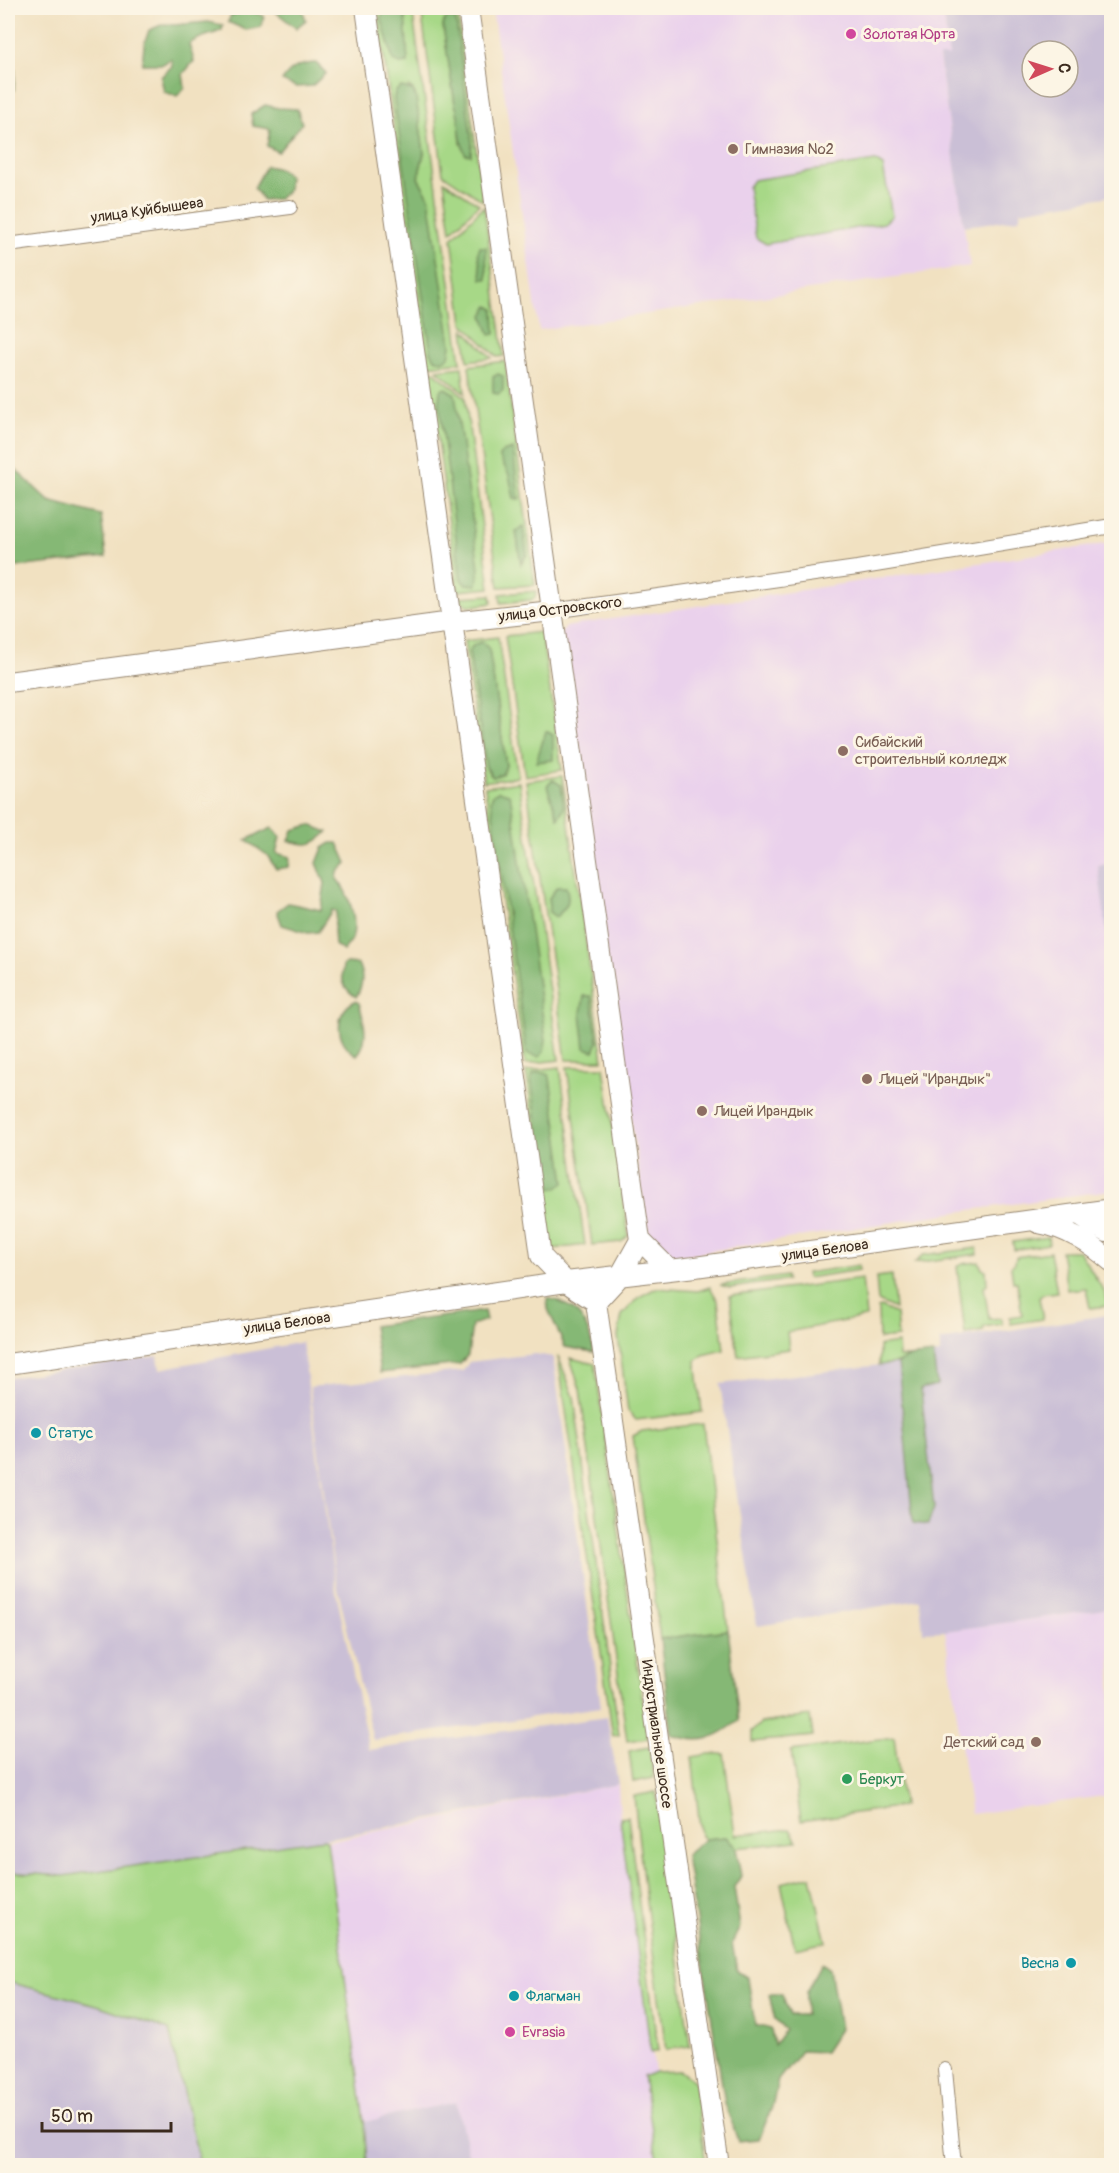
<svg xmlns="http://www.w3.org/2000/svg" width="1119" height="2173" viewBox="0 0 1119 2173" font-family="Pangolin,sans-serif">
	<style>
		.built { fill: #ead1ec }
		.industrial { fill: #cabfd6; fill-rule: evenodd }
		.green { fill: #a7d887; stroke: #718152; stroke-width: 1.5; fill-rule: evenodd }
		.forest { fill: #85b874; stroke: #607149; stroke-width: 1.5 }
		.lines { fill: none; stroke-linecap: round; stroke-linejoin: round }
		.street-casing { stroke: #968670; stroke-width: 16 }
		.secondary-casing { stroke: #968670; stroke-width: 22 }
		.street { stroke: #fff; stroke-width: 14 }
		.secondary { stroke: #fff; stroke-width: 20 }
		.hotel-dot { fill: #d1479c; stroke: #fcf5e5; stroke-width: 2 }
		.education-dot { fill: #8d6e63; stroke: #fcf5e5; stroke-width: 2 }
		.culture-dot { fill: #0f9aa8; stroke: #fcf5e5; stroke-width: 2 }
		.leisure-dot { fill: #2e9e5b; stroke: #fcf5e5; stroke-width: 2 }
		.labels { text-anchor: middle; stroke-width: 6; stroke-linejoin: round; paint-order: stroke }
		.hotel-label { font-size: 15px; fill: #b23c85; stroke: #fcf5e5; text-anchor: start }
		.education-label { font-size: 15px; fill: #785e54; stroke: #fcf5e5; text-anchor: start }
		.street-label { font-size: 15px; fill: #3b2a1e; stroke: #fcf5e5 }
		.culture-label { font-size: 15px; fill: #0d838f; stroke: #fcf5e5; text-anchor: start }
		.leisure-label { font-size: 15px; fill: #27864d; stroke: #fcf5e5; text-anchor: start }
	</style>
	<rect width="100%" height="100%" fill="#fcf5e5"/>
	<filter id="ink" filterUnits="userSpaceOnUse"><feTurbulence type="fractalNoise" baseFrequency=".0167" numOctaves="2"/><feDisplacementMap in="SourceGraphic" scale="12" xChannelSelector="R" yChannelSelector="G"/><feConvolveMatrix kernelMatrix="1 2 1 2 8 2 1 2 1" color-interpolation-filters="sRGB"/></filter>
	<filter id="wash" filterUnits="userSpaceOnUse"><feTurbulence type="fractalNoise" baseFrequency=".008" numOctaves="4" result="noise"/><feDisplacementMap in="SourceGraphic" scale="24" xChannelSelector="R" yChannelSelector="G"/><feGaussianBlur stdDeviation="1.35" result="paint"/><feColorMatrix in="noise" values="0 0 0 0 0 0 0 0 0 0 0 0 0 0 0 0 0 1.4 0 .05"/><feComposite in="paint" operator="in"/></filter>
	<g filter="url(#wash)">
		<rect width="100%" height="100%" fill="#f1e1c1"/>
		<path class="built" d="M492,8H943L949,56L939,57L970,266L539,330Z
			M1111,543L1112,864L1098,865L1112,968L1111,1190L963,1211L678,1256L662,1253L650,1245L558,637L566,627L586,623Z
			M1111,1608V1795L971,1814L945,1631Z
			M618,1784L620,1818L655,2072L643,2077L658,2165H471L456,2103L364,2122L327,1841Z"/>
		<path class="industrial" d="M943,8H1111V196L1021,211L1019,219L964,226L939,56H949ZM1032,51H1068V87H1032Z
			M1111,864H1112L1111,968L1098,865Z
			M1108,1315L1112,1340L1111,1608L945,1631L923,1632L920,1600L757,1626L720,1384L898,1363L908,1357L940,1354V1341Z
			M302,1342L336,1592L369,1750L607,1717L618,1784L324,1839L63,1876L8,1872V1378L158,1356L160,1369Z
			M535,1354L553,1357L601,1707L373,1740L335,1576L310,1387L463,1371L469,1362Z
			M8,1982L97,2005L170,2030L200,2165L8,2166Z
			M456,2102L471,2165H367L364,2122Z"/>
		<path class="green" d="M377,8H412L461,362L428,366ZM409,87L415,93L424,153L418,178L429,197L431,352Z
			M421,8H457L483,201L443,174ZM443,26L471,155L461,144L459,115L455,104Z
			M875,161L883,166L892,216L884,223L766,244L756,238L748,187L753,180Z
			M444,181L479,204L451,232Z
			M484,206L504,356L497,357L463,323L452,238Z
			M464,329L492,358L468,361Z
			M505,361L535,585L499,587L469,366Z
			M462,367L465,393L437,370Z
			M429,371H433L465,397L490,588L458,591Z
			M536,591L535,598L531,600L501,603L500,594Z
			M491,595L492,603C480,605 464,610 459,597Z
			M541,632L562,770L525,776L505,636Z
			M498,637L518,777L484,782L464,641ZM482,643L489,650L506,766L490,775L486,767L469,652Z
			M562,776L603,1060H566L526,781Z
			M519,782L559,1060L525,1064L485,787Z
			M560,1067L585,1245L553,1249L550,1240L526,1071Z
			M567,1067H604L628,1231V1236L621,1242L592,1245Z
			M1048,1237L1049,1244L1014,1250L1013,1242Z
			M977,1248L978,1254L915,1263L923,1255Z
			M1061,1251H1079L1104,1291L1108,1306L1090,1308L1086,1288L1067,1290Z
			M1050,1252L1057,1292L1043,1294L1039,1298L1043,1319L1011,1324L1010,1317L1022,1315L1017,1282H1013L1011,1266L1015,1263L1016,1257Z
			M979,1262L982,1269L986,1270L987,1284L984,1287L989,1319L1001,1318L1002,1324L984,1327L983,1331L965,1334L957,1266L960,1264Z
			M859,1265V1270L807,1278L806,1273Z
			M892,1275L895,1309L878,1301L876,1277Z
			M786,1276L787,1280L730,1288L720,1285Z
			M862,1279L866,1317L787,1332L789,1349L738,1356L730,1296Z
			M710,1287L718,1301L724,1350L703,1355L696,1361L702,1412L636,1420L628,1411L618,1336L622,1315L639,1297L656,1288L698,1291Z
			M881,1307L896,1314L898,1337L879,1339L878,1308Z
			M898,1343L899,1357H908L898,1363L879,1365V1346Z
			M558,1356L574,1397L619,1735L613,1736Z
			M570,1358L595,1364L648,1738L627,1741L580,1389Z
			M703,1424L728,1630L660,1639L633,1436L642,1431Z
			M810,1716L813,1736L752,1742V1731L761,1723Z
			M894,1737L903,1806L801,1821L791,1751Z
			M649,1747L654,1778L633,1782L629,1751Z
			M709,1754H724L735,1835L790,1829L797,1841L736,1848L726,1837L705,1839L701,1836L692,1757Z
			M656,1792L690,2046L666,2050L643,1879L634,1796Z
			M628,1817L658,2051L651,2053L620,1818Z
			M324,1839L327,1841L364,2122L367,2165H200L169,2030L97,2005L8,1982V1872L63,1876Z
			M811,1876L826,1942L795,1949L781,1883Z
			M680,2071L694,2081L706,2165H658L643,2077L655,2072Z"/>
		<path class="forest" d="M280,8H302L306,20L296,28L276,12Z
			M388,8H400L405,14L408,63L400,64L393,60L381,17Z
			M250,10L264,16L261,27L246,30L228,22L231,15Z
			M448,17L454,18L456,22L472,143L471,155L465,154C458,138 461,120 455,104L443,26L444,21Z
			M208,22L223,25L222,30C211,36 199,36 189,44L194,61L183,74L185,88L177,96L164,92L161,77L172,66L171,59L163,64H142L144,45L149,30L164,24L174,25Z
			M8,56L12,58L15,72L14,90L8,96Z
			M316,63L326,73L312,86L296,87L282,81C291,67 300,64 316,63Z
			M401,87L413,90L416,98L424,153L418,178L429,197L451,345L449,357L442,361L435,359L431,352L394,99L395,92Z
			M265,105L278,108L297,109L302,123L278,152L267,146L270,129L253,126L251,114Z
			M266,166L280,169L289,176L288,190L278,199L263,200L254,188Z
			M480,247H486L487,279H482L478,252Z
			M489,306L494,309L495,334L490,335L483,315Z
			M498,374L503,376V390L499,394L493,393V377Z
			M445,388L455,394L479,568L477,585L465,584L461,579L439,401L440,391Z
			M513,449L519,499L514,498L509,475L499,456L503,452Z
			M16,470L49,501L101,515L106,557L8,568V472Z
			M523,526L527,554L521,564L516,531Z
			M482,642L489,649L506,766L502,774L493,777L486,767L469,652C471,646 476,643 482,642Z
			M546,731L553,735V760L536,762Z
			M553,780L561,785L564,808L558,818L547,786Z
			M498,791L509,794L511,800L546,1040L544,1052L539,1057L527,1054L491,800L493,794Z
			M310,825L328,832C313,846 309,846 289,841L293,830Z
			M272,828L280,837L276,853L290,857L289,867L276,869L267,855L246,840Z
			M331,843H338L347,863L338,872L337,879C349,893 358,920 352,939C350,943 346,947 343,951L335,945L334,930L336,911L332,910L318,932L308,933L282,925L277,911L288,903L321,910L325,883L317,863L323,848Z
			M557,887H566C571,902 567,907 556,917L549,912V898Z
			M347,963L358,964C364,977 363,985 356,997C343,988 341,981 343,965Z
			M584,996H591L598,1042L594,1051L585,1048L581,1013Z
			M355,1001L359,1003C364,1020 370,1041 357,1055C336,1044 332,1013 355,1001Z
			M540,1072L549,1075L550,1078L565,1182L558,1188L549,1187L545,1181L531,1078L533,1074Z
			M547,1298C579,1305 588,1323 594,1352L565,1347L548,1309Z
			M484,1311L486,1320L472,1325L468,1355L460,1364L380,1373L373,1326Z
			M933,1354L937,1385L921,1389L934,1508L928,1525L913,1523L898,1363L908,1357Z
			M728,1630L739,1721C713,1739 704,1745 672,1735L660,1639Z
			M726,1837L736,1848L741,1876L734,1887L740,1927L732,1943L737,1971L748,1978L755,2025L771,2029L774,2045L785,2030L775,2020L769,1994H782L790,2015H805L806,1992L822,1963L830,1969L840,2029L825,2052L801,2051L778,2080L772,2107L759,2139L738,2141L725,2103L686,1855L705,1839Z"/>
	</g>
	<g filter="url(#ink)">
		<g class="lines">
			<defs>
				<path id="street" d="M8,245L290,207
					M552,611L857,568L1112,526
					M945,2070L954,2166"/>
				<path id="secondary" d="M366,8L541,1256L566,1282L596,1302
					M468,8L640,1240L620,1276L596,1302
					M8,682L452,622L552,611
					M1078,1214L1107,1232
					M1038,1223C1067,1228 1090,1243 1112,1262
					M640,1240L670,1270
					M596,1302L719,2166
					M8,1364L566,1282L695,1267L1112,1209"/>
			</defs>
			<use href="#street" class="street-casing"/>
			<use href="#secondary" class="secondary-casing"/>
			<use href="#street" class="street"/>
			<use href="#secondary" class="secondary"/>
		</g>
	</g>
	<g class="hotel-dot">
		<circle cx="851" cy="34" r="6"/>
		<circle cx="510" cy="2032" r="6"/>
	</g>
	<g class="education-dot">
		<circle cx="733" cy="149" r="6"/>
		<circle cx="843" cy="751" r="6"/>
		<circle cx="867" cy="1079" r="6"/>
		<circle cx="702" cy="1111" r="6"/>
		<circle cx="1036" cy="1742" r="6"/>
	</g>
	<g class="culture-dot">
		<circle cx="36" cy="1433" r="6"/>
		<circle cx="1071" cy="1963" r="6"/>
		<circle cx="514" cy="1996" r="6"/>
	</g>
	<circle class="leisure-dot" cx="847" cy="1779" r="6"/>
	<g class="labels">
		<g class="hotel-label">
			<text x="863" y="39">Золотая Юрта</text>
			<text x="522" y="2037">Evrasia</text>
		</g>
		<g class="education-label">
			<text x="745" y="154">Гимназия №2</text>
			<text x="855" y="747">Сибайский<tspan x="855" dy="17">строительный колледж</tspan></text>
			<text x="879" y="1084">Лицей "Ирандык"</text>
			<text x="714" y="1116">Лицей Ирандык</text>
			<text x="1024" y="1747" text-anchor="end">Детский сад</text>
		</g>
		<g class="street-label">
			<text transform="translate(147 210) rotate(-8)" y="5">улица Куйбышева</text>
			<text transform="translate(560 609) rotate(-7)" y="5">улица Островского</text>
			<text transform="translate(825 1250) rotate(-8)" y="5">улица Белова</text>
			<text transform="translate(287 1323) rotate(-8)" y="5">улица Белова</text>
			<text transform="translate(657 1734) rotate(82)" y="5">Индустриальное шоссе</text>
		</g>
		<g class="culture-label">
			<text x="48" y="1438">Статус</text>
			<text x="1059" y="1968" text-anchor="end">Весна</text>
			<text x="526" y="2001">Флагман</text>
		</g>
		<g class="leisure-label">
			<text x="859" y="1784">Беркут</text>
		</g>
	</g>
	<rect width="1119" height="2173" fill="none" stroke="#fcf5e5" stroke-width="30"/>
	<g transform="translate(1050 69) rotate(87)"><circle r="28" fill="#fcf5e5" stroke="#afa495" stroke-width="1.5"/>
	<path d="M0-4.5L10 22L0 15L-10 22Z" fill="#d1495b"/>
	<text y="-9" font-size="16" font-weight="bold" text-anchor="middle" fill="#3b2a1e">С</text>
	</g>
	<path d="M42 2122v9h129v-9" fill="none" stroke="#3b2a1e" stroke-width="3"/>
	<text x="51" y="2122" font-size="18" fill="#3b2a1e" stroke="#fcf5e5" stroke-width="4.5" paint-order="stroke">50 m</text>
</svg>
